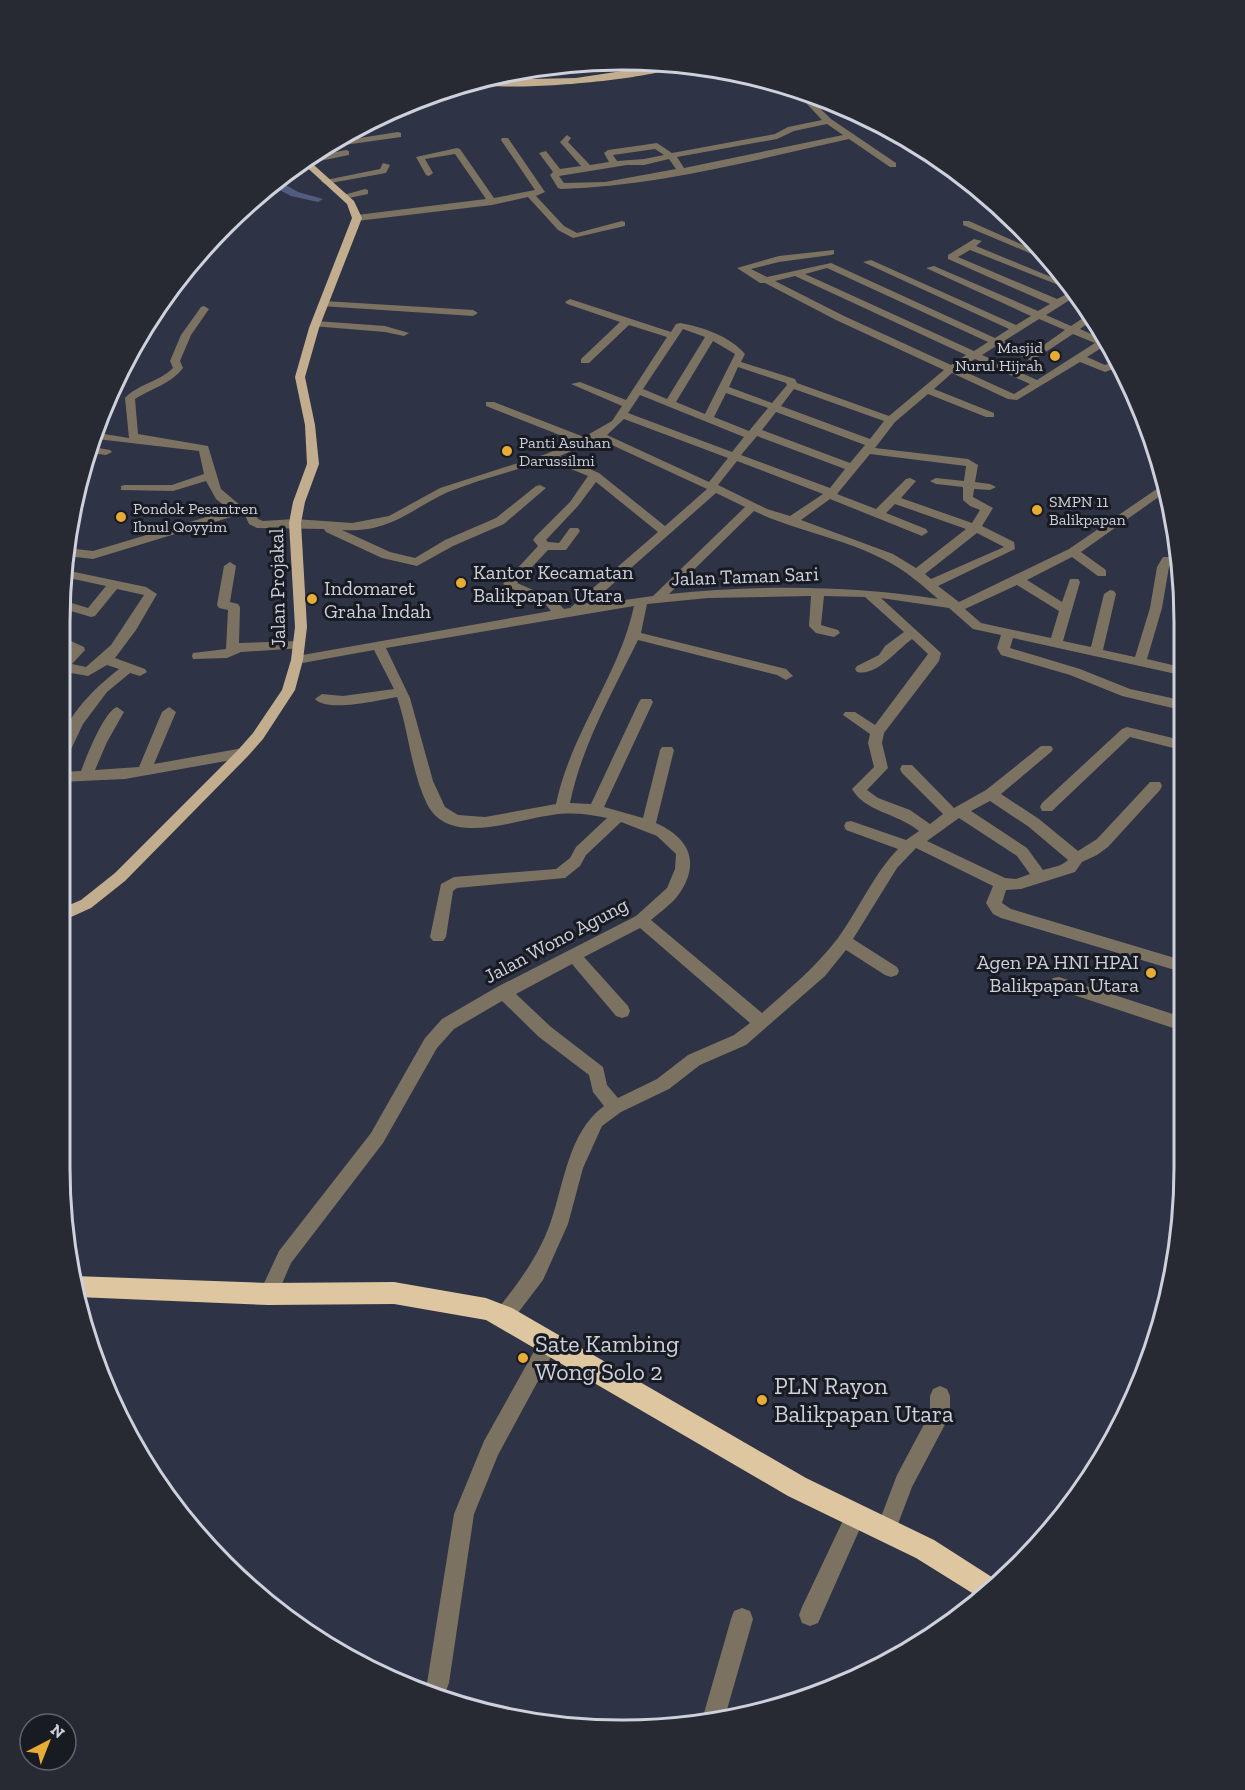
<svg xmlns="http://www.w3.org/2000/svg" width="1245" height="1790" viewBox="0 0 1245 1790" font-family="'Zilla Slab',serif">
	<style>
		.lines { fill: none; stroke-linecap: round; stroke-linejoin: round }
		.river { fill: #525c7f; fill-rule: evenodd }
		.minor { fill: #7b7262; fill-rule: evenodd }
		.major { fill: #c2ae8e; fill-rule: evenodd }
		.highway { fill: #ddc6a0; fill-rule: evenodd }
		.poi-dot { fill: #e7ac36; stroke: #191b23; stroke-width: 2 }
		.labels { text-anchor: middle; stroke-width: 6; stroke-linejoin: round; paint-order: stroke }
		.far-poi-label { font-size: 16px; fill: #ced1dc; stroke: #191b23; text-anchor: start }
		.poi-label { font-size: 20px; fill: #ced1dc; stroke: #191b23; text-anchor: start }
		.street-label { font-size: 20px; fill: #ced1dc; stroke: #191b23 }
		.near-poi-label { font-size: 24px; fill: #ced1dc; stroke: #191b23; text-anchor: start }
		.rim { fill: none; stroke: #ced1dc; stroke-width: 3 }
	</style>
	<rect width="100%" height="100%" fill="#2e3345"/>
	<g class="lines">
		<path class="river" d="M279,181L298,192L323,199L318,202L291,196L272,186Z"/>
		<path class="minor" d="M527,69L523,84L516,86L519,70Z
			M793,89L804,93L831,119L896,163V167H890L849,139C755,160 657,186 561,189L558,188L550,175L553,172L539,153L546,151L560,169L581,166L560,142L567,135L571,138L568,142L590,165L609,162L604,153L608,150L657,143L672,153L775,134L788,127L822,120ZM827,124L843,135L684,168L677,157L777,139L794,131ZM655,149L664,155L644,159L617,161L613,155ZM669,159L676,169L605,182L564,183L559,176L627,165H644Z
			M398,132L401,133V137L323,148L334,142Z
			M502,138H508L545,192L536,196L564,226L577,233L622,221L625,222V226L573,238L558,230L528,197L492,205L357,221L352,218L357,215L486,199L455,154L425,159L433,173L429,176L426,175L416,157L457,148L460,149L494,198L535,190L501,140Z
			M346,150L349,151V155L305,164L301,162L306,158Z
			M383,163L390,165L386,173L325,184L321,181L380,169Z
			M365,189L368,190V194L344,199L340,196Z
			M963,221H969L1041,253L1046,260L963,225Z
			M974,239L982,241L976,246L1061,281L1066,288L970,250L958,257L1057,299L1069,293L1073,298L1046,315L1071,326L1086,316L1090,322L1080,329L1102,339L1106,345L1087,357L1105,365L1117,360L1121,366L1105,372L1080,362L1017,400L1008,399L952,373L934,389L994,413V417H986L928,394L895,422L875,448L968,459L978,465L975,482L990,484L996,487L990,490L974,489L973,497L993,508L982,526L1014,542L1015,549L938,586L959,602L1069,549L1164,484L1167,491L1081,552L1106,570V576H1098L1072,557L1027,580L1062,602L1070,579H1078L1080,582L1063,641L1091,647L1104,594L1110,590L1114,591L1116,594L1103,650L1135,657L1150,608L1157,567L1163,557H1179V565L1171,564L1169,567L1162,608L1147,659L1185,668V676L1013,638L1010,648L1080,669L1130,689L1185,701V711L1122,696L1070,675L1001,655L997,648L1001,635L973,629L949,608L881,598L941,653L939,661L884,733L882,743L888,768L867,790L878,798L910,810L930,824L943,814L902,773L900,769L902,765H912L954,808L986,790L1041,746H1051L1053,749L1051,752L1001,794L1039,819L1078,851L1097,839L1150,782H1160L1162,786L1160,790L1108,847L1097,855L1082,862L1075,872L1021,889L1006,890L1002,903L1011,909L1185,961V973L1001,918L993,914L986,903L993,886L916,848L897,868L853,939L897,967L899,971L897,975L891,977L885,975L846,950L825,976L746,1045L700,1065L669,1089L621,1112L602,1126L583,1168L568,1224L543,1280L511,1322L504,1325L497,1322L495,1316L497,1310C519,1282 538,1257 550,1224C564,1185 568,1132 604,1106L593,1092L589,1075L539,1037L502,1001L454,1029L437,1048L383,1143L291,1263L275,1300L268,1303L261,1300L259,1294L279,1251L371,1133L425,1038L442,1019L497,987L636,916L667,888L675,869L676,854L657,836L621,822L586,855L580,866L565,878L457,888L453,891L446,937L443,941H433L430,937L441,884L454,877L556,869L570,858L576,847L607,818C589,814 570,812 552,815C517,819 449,848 427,804C411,771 409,732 397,697C379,700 328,713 315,699L322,694L343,696L394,689L374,650L297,664L291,660L297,656L551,611L546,605L503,584L538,546L533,540L535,537L570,502L588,476L549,460C516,470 480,479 448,492C409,510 391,533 342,530L390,552L415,558L445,540L496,518L536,486L540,485L546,488L504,524L453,546L417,566L382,558L326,532L324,529L257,528L249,524L244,513L93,559L67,556V548L93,551L230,510L216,499L206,481L173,491L121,490V486L125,485H172L204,474L199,451L97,439L98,433L129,438L125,398C138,384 159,382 173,368L170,361L181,335L201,307L204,306L209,309L191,335L180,361L183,368C171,384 152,388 135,399L138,434L208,446L221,489L241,506H252L258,519L263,521L295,519L352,523L389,516L440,488L546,454L575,441L486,406V402H494L584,437L612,421L622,406L571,384L580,382L626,400L667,337L629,325L589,363H581V359L620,322L567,304L565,302L570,299L671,332L676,324L680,323C702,327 730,336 745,354L741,362L795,379L797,383L889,416L944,370L836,320L765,283H760L737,268L779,256L834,250V254L831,255L779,262L751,269L767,277L831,263L995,338L1009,329L863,262L871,260L1016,325L1031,316L926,268L934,266L1038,311L1050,304L948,259V255ZM827,268L988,342L974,351L805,274ZM795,276L966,355L951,365L844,316L775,281ZM1039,319L1065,330L1031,354L1004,341ZM683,329L705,337L667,399L643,389ZM1073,334L1095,343L1037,380L982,355L996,346L1032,361ZM713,341L735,354L705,414L676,402ZM975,359L1030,384L1014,394L959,369ZM738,367L786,383L787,385L772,403L729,387ZM794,389L884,421L870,439L781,406ZM726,393L768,408L749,431L714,417ZM640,395L744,437L732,452L628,413ZM776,412L865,445L850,463L762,430ZM624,419L728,458L709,482L607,435ZM757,436L845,469L830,488L741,455ZM599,439L707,489L665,526L599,473L560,456ZM870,454L966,466L964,481L936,478L930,481L936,484L963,487V500L970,506L980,510L972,523L901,498L916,481L910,478L906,479L876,509L837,494ZM737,461L823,494L790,516L767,509L718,485ZM596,482L658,532L570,608L564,609L554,599L517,583L548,550H566L580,531L578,528H570L559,543L548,542L546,540L578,506ZM716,493L745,507L653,596L589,605ZM830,499L922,536L928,532L926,529L886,513L895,504L966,529L916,568L893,554L801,520ZM754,511C796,531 844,538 885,560C905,570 921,584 938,599C849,585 759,585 669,594ZM977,533L1004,547L931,579L925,574ZM1017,585L1059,611L1051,638L981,623L965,609ZM811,596L809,626L816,633L834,637L840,633L838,630L821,625L824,596L865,597L904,632L885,646L879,655L857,666L855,669L857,672C876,677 898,649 912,639L928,654L875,725L855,712H845L843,715L870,734L868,743L874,767L852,789C865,812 897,813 919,831L906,840L851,821L846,822L844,826L846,830L898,849C873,875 859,909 838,938C816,967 789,989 762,1013L651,920C660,912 672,904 679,894C701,862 689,838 656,823L674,750L672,747H662L660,750L643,818L604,807L653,702L651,699H641L639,702L591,804L570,803C582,745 612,693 638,640L777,675L786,680L793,676L786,669L641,633L647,604L708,598ZM634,606C619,676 571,732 556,804L485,817L458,815L445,807L433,781L410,698L386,648ZM990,801L1029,827L1068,860C1061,867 1052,867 1043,870L1027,848L971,811ZM959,818L1017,856L1030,874L1016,879L1005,878L927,841ZM640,928L750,1023L734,1035L688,1055L657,1079L618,1098L607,1085L603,1067L551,1027L516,994L572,964L616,1016L622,1018L628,1016L630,1011L628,1006L584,957Z
			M324,301L473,310L478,313L473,316L321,306L319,304Z
			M316,321L385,326L409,333L404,336L385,332L312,326V322Z
			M93,447L110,450L112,452L106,455L91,453Z
			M230,562L236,566L230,602L238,604L240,607L239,643L298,641L303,642L304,645L303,648L241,652L227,658L193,659L192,656L193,653L226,649L228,610L219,608L217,605L224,566Z
			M65,570L146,587L157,594L136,630L115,658L145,669L147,672L140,676L130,673L107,692L83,724L65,762L60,764C60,758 59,750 60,745C66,715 96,687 119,669L107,665L88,676L60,671V660L70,651L60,645V636L84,647L85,650L72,664L86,667L111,645L144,595L117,589L95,616L91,617L61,608L62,600L88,608L106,586L64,577Z
			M117,707L124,712L107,742L95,770L139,767L162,712L169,707L176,712L154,764L243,748L250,753L243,758L125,779L60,782V772L81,771C86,758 104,711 117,707Z
			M1127,727L1185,741V751L1130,737L1052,811H1042L1040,807L1042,803L1122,729Z
			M1059,977L1185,1018V1032L1053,988L1051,983L1053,978Z
			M549,1335L556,1337L558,1344L498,1455L474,1514L449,1683L446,1691L438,1694L430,1691L427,1683L454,1514L484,1441L542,1337Z
			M940,1386L947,1389L950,1396V1415L912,1487L893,1537L886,1540L879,1537L876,1530L897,1475L930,1413V1396L933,1389Z
			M855,1507L862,1510L865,1517L862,1524L818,1623L810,1626L802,1623L799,1615L802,1607L848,1510Z
			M742,1608L750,1611L753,1619L724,1720H702L731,1619L734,1611Z"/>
		<path class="major" d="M668,64L680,66C648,80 506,93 472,83L483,80L576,78Z
			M306,158L354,201L362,218L319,328L305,377L315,425L319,464L305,502L301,523L307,627L303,660L295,690L263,739L248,756L125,881L91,908L60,922V909L81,900L115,873L238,750L253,733L282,690L291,660L295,627L289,523L293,502L307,464L305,425L295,377L309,328L352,218L347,204L301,162Z"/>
		<path class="highway" d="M74,1276L268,1283L394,1282L486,1298L512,1308L806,1478L934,1540L998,1581L977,1596L916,1558L788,1496L486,1320L394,1304L268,1305L77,1297Z"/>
	</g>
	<g class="poi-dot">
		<circle cx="1055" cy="356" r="6"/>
		<circle cx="507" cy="451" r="6"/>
		<circle cx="1037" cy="510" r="6"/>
		<circle cx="121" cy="517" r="6"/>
		<circle cx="461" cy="583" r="6"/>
		<circle cx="312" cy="599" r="6"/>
		<circle cx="1151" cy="973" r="6"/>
		<circle cx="523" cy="1358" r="6"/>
		<circle cx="762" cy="1400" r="6"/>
	</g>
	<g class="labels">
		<g class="far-poi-label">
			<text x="1043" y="353" text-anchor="end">Masjid<tspan x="1043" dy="18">Nurul Hijrah</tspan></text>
			<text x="519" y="448">Panti Asuhan<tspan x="519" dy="18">Darussilmi</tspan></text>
			<text x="1049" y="507">SMPN 11<tspan x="1049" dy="18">Balikpapan</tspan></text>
			<text x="133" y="514">Pondok Pesantren<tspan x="133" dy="18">Ibnul Qoyyim</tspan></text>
		</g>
		<g class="poi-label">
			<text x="473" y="579">Kantor Kecamatan<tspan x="473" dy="23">Balikpapan Utara</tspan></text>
			<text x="324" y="595">Indomaret<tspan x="324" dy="23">Graha Indah</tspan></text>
			<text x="1139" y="969" text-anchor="end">Agen PA HNI HPAI<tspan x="1139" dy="23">Balikpapan Utara</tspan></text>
		</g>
		<g class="street-label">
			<text transform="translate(745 576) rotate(-2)" y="7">Jalan Taman Sari</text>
			<text transform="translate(277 588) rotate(-91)" y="7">Jalan Projakal</text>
			<text transform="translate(556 940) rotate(-28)" y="7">Jalan Wono Agung</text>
		</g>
		<g class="near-poi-label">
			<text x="535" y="1352">Sate Kambing<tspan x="535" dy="28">Wong Solo 2</tspan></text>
			<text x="774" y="1394">PLN Rayon<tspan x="774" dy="28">Balikpapan Utara</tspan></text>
		</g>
	</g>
	<path d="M0 0H1245V1790H0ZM622 70H622A552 552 0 0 1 1174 622V1168A552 552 0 0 1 622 1720H622A552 552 0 0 1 70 1168V622A552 552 0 0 1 622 70Z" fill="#272a32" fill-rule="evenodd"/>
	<path class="rim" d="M622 70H622A552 552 0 0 1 1174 622V1168A552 552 0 0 1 622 1720H622A552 552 0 0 1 70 1168V622A552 552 0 0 1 622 70Z"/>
	<g transform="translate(48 1742) rotate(42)"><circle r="28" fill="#191b23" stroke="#61646d" stroke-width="1.5"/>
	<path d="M0-4.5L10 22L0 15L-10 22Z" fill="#e7ac36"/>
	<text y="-9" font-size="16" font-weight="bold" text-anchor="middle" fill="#ced1dc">N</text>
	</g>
</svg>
